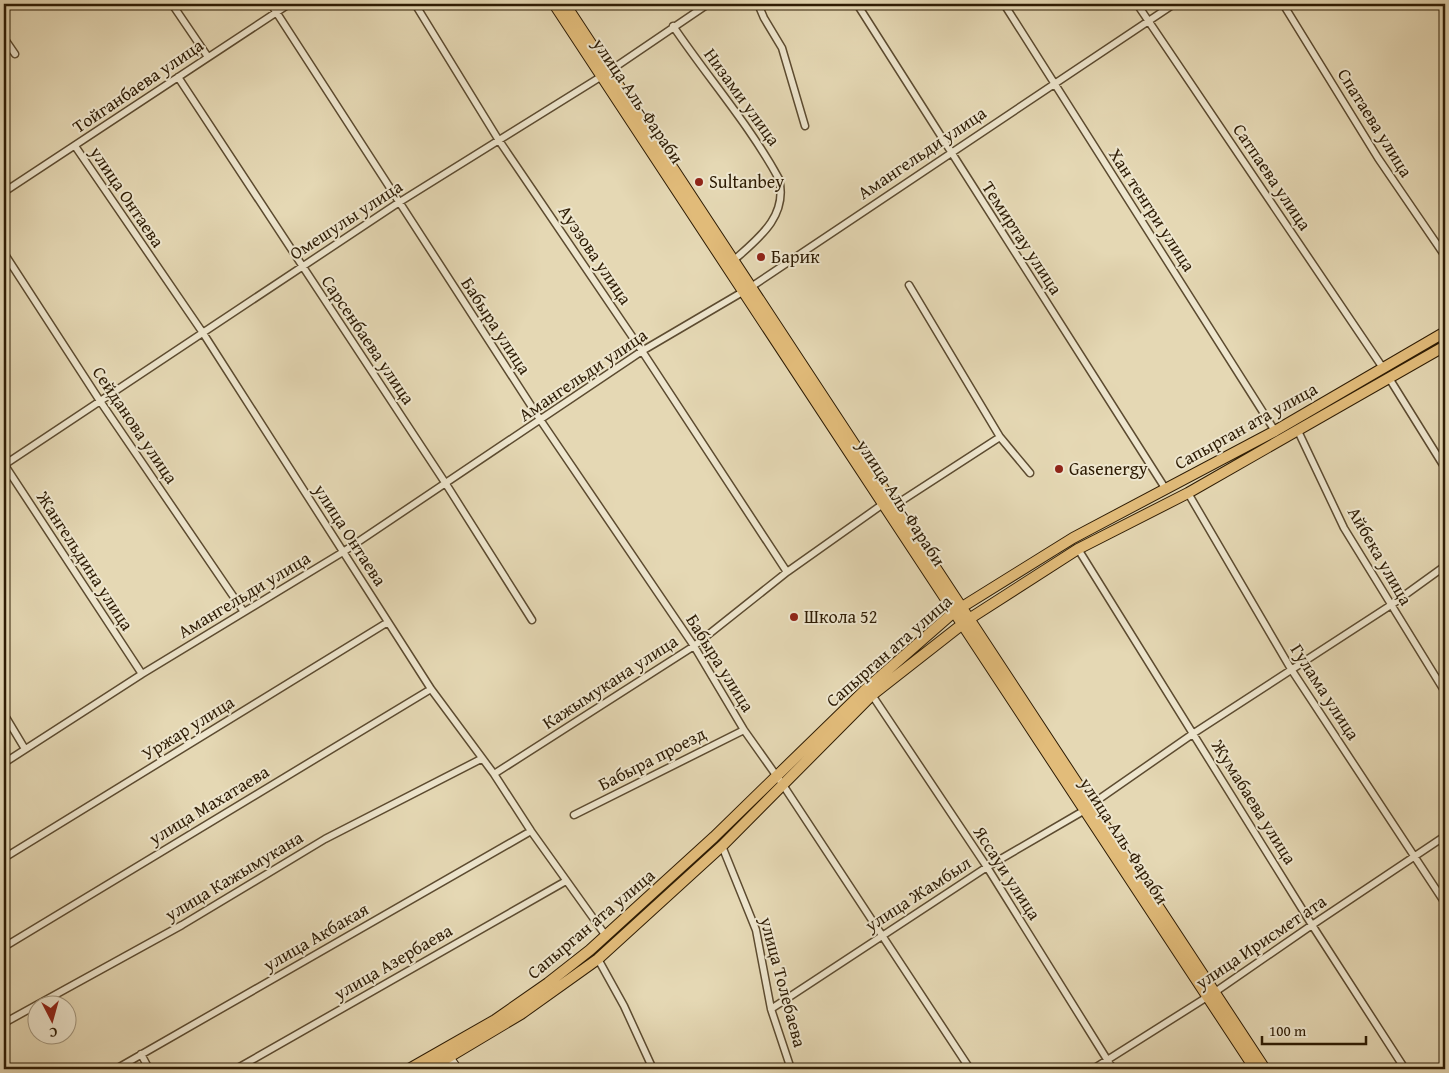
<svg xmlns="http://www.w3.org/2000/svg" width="1449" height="1073" viewBox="0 0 1449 1073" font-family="'Gentium Book Plus',serif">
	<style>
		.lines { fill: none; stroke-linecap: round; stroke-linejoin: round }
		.street-casing { stroke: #5c4b30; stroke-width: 9 }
		.secondary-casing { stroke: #2e1c04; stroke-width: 11 }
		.primary-casing { stroke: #2e1c04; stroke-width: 12 }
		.street { stroke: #eee6ce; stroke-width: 6 }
		.secondary { stroke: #eee6ce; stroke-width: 9 }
		.primary { stroke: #e2bc7a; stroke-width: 10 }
		.poi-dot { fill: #8f2418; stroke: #eee6ce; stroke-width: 2 }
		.labels { text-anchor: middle; stroke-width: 4; stroke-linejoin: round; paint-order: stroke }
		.street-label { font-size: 18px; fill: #2e1c04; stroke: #eee6ce }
		.poi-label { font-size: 18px; fill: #2e1c04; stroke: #eee6ce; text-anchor: start }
	</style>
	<rect width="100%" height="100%" fill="#e5d8b4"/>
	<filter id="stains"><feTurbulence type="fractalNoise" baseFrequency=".004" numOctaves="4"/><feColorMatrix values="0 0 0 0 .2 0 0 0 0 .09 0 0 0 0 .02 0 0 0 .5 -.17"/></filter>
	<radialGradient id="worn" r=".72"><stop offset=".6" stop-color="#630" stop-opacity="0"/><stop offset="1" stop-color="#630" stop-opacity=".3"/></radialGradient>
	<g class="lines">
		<defs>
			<path id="street" d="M172,4L208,57
				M271,4L541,421L694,646L744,730L783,785L970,1069
				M415,4L498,139L642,351L787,572
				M758,4L764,18L782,48L805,126
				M857,4L1165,488
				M1004,4L1275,431
				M1137,4L1383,368
				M1283,4L1378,158L1445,256
				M673,26C708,78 749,124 779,179C788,216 759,238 734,260
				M4,38L15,54
				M178,77L446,484L532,620
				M75,146L203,333L431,689L494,774L531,831L606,936
				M4,192L289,4
				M4,253L100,401L244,612
				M1389,378L1445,468
				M1298,431L1344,528L1445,692
				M1000,437L1030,473
				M4,464L142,674
				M4,465L398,203L602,76L708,4
				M1188,493L1291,669L1445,903
				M892,507L1000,437L909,285
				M1078,549L1312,925L1405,1069
				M872,695L987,867L1113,1069
				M4,714L25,749
				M4,763L142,674L343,552L642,351L751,287L1174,4
				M494,774L694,646L787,572L883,504
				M1092,804L1194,733L1391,605L1445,566
				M574,815L744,730
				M722,846L756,930L771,1009L791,1069
				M4,858L388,622
				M4,947L431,689
				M598,959L624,1006L652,1067
				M771,1009L987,867L1085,810
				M4,1023L182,925L325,839L481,759
				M141,1054L149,1069
				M116,1069L531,831
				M236,1069L566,881
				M1093,1069L1215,992L1312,925L1445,836"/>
			<path id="secondary" d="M449,1058L457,1069"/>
			<path id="primary" d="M554,4L1255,1069
				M565,4L1265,1069
				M409,1069L495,1020L548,983L590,950L714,837L866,689L954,612L1073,538L1275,431L1445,332
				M429,1069L521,1014L598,959L722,846L872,695L969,619L1078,549L1188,493L1445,346"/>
		</defs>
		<use href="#street" class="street-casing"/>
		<use href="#secondary" class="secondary-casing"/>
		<use href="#primary" class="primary-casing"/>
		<use href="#street" class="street"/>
		<use href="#secondary" class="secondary"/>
		<use href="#primary" class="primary"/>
	</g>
	<g class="poi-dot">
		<circle cx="699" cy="182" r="5"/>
		<circle cx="761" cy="257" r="5"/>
		<circle cx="1059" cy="469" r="5"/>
		<circle cx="794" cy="617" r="5"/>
	</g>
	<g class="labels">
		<g class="street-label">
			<text transform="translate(138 86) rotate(-34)" y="6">Тойганбаева улица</text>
			<text transform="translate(742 97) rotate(54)" y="6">Низами улица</text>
			<text transform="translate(638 101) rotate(56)" y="6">улица Аль-Фараби</text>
			<text transform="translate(1375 123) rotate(58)" y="6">Спатаева улица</text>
			<text transform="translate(922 153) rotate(-34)" y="6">Амангельди улица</text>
			<text transform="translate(1272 177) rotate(56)" y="6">Сатпаева улица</text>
			<text transform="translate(127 197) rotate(56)" y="6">улица Онтаева</text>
			<text transform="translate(1152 210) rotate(57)" y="6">Хан тенгри улица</text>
			<text transform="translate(346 220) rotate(-33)" y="6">Омешулы улица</text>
			<text transform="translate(1022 238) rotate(57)" y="6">Темиртау улица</text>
			<text transform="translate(595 255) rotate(56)" y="6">Ауэзова улица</text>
			<text transform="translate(496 326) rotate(57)" y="6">Бабыра улица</text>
			<text transform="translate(368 340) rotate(56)" y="6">Сарсенбаева улица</text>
			<text transform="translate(583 375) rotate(-34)" y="6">Амангельди улица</text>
			<text transform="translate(135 425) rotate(56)" y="6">Сейданова улица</text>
			<text transform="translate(1246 426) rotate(-29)" y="6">Сапырган ата улица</text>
			<text transform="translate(901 503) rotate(57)" y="6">улица Аль-Фараби</text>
			<text transform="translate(350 535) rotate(57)" y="6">улица Онтаева</text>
			<text transform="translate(1380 556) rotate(60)" y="6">Айбека улица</text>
			<text transform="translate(85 561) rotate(57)" y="6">Жангельдина улица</text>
			<text transform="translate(244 595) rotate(-31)" y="6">Амангельди улица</text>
			<text transform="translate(889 651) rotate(-41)" y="6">Сапырган ата улица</text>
			<text transform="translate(720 663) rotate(58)" y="6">Бабыра улица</text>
			<text transform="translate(610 682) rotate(-33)" y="6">Кажымукана улица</text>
			<text transform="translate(1325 692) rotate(57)" y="6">Гулама улица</text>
			<text transform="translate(188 728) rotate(-32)" y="6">Уржар улица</text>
			<text transform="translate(652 759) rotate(-27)" y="6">Бабыра проезд</text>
			<text transform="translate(1254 802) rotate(58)" y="6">Жумабаева улица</text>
			<text transform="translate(209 805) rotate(-31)" y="6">улица Махатаева</text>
			<text transform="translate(1124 841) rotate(57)" y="6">улица Аль-Фараби</text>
			<text transform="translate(1007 873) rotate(57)" y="6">Яссауи улица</text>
			<text transform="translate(234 876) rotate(-31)" y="6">улица Кажымукана</text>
			<text transform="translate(918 894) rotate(-33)" y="6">улица Жамбыл</text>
			<text transform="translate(591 924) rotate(-40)" y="6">Сапырган ата улица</text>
			<text transform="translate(316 937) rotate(-30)" y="6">улица Акбакая</text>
			<text transform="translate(1261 942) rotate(-34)" y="6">улица Ирисмет ата</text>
			<text transform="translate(393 962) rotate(-30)" y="6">улица Азербаева</text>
			<text transform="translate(783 982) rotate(75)" y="6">улица Толебаева</text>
		</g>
		<g class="poi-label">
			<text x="709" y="188">Sultanbey</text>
			<text x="771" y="263">Барик</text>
			<text x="1069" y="475">Gasenergy</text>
			<text x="804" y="623">Школа 52</text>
		</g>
	</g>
	<rect width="1449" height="1073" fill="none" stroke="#e5d8b4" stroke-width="20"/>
	<rect x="5" y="5" width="1439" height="1063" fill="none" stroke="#2e1c04" stroke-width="2.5"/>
	<rect x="10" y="10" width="1429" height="1053" fill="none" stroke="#2e1c04"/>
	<g transform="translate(52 1020) rotate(174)"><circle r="24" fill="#eee6ce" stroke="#a1957d"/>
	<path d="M0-4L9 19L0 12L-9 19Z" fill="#8f2418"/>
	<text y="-8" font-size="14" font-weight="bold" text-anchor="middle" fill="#2e1c04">С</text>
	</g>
	<path d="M1262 1036v8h104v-8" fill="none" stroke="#2e1c04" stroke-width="2.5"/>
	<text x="1269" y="1036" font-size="15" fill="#2e1c04" stroke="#eee6ce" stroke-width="4" paint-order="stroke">100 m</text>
	<rect width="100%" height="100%" filter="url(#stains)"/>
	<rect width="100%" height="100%" fill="url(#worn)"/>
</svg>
